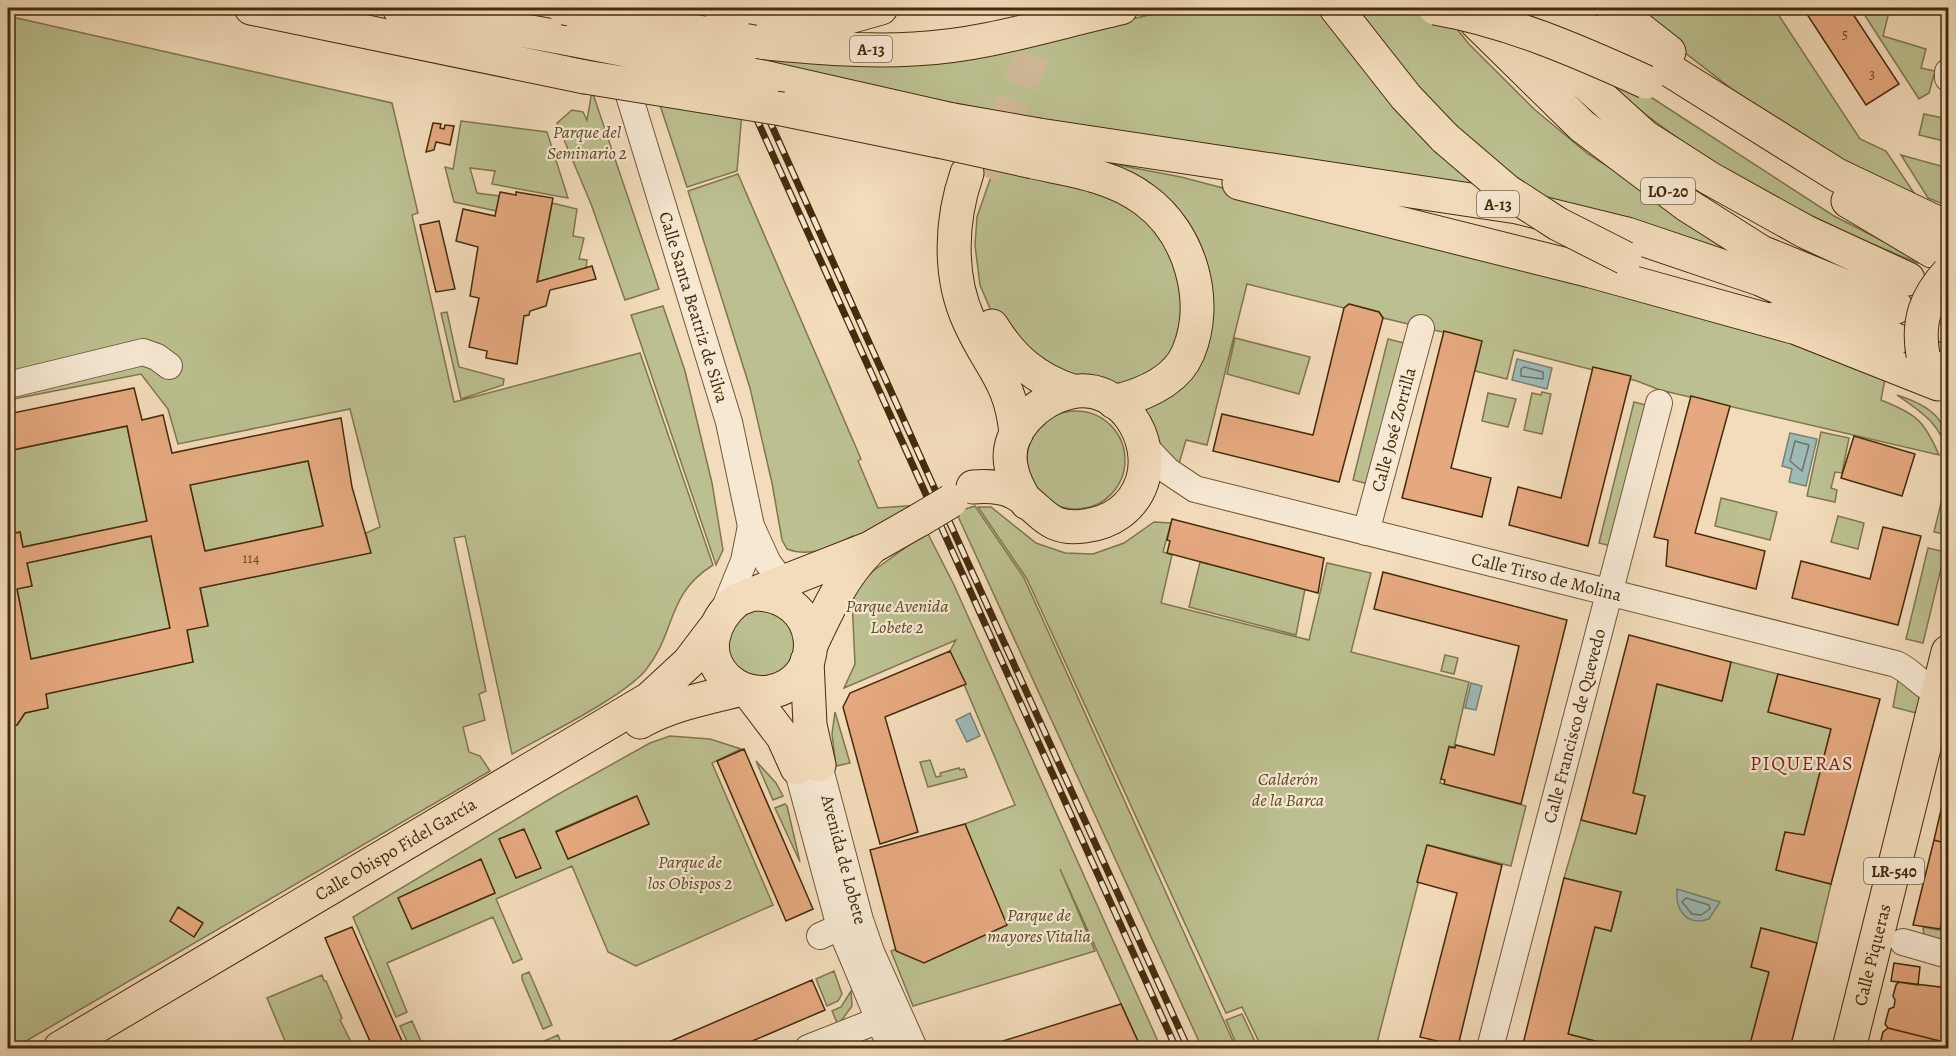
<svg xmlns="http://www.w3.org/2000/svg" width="1956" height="1056" viewBox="0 0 1956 1056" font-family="Alegreya,serif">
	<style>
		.green { fill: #bcc090; stroke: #80764e; stroke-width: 1.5; fill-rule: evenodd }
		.water { fill: #9dbab7; stroke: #798172; stroke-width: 1.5 }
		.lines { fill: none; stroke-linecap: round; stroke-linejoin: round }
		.shore { stroke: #707361; stroke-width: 1.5 }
		.building { fill: #e6a97f; stroke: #442c0b; stroke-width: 1.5; fill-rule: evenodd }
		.highway-tunnel { stroke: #d0b998; stroke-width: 33; stroke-dasharray: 33 16; stroke-linecap: butt }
		.minor-casing { stroke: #705837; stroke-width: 28 }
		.major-casing { stroke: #442c0b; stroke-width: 35 }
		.highway-casing { stroke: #442c0b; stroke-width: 35 }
		.minor { stroke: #f7e8d3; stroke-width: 26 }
		.major { stroke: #f3dcbb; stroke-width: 33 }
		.highway { stroke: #f3dcbb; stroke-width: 33 }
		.rail-casing { stroke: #442c0b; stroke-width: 7 }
		.rail { stroke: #f7e8d3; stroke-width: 4.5; stroke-dasharray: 14; stroke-linecap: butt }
		.major-bridge-casing { stroke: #442c0b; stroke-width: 35; stroke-linecap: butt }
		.highway-bridge-casing { stroke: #442c0b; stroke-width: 35; stroke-linecap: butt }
		.major-bridge { stroke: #f3dcbb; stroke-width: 33 }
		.highway-bridge { stroke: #f3dcbb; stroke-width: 33 }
		.labels { text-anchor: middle; stroke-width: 4.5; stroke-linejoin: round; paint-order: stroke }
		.number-label { font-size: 15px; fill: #6c4b28 }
		.shield { fill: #f7e8d3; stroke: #7a6447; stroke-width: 1.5 }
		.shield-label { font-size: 16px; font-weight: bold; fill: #442c0b }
		.park-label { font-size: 18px; font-style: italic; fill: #5c4a26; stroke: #f7e8d3 }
		.street-label { font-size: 18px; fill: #442c0b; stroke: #f7e8d3 }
		.neighbourhood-label { font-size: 20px; letter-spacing: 1.5px; fill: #7a1f14; stroke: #f7e8d3 }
	</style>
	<rect width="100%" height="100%" fill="#f3dcbb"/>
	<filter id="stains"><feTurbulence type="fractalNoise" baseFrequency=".00333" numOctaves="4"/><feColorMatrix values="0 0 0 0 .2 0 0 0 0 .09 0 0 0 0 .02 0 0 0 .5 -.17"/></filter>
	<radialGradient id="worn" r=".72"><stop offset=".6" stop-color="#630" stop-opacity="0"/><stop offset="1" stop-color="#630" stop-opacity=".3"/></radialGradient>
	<path class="green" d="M1179,8H1321L1494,191C1249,154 1002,118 759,62L760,58L1106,25Z
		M1346,8H1440L1469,44L1534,109L1588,154L1795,284L1550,202L1490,163L1371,45Z
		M1627,8H1774L1860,139L1886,151L1918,199L1781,127Z
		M1860,8H1890L1883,36L1926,49L1921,68L1935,71L1929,93L1919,99Z
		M8,16L392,103L418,213L412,215L454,402L640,353L713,565C665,595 677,632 645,671C620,699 547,734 512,754L465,536L454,538L486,691L479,694L485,720L463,727L469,752L480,756L490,771L14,1048H8V727L17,725L25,713L48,708L46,694L193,662L187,630L208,625L200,588L370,553L366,533L380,527L350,409L178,444L168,409L141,374L8,400Z
		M1584,62L1646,94L1834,216L1920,260L1918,263C1796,214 1680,153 1584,62Z
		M592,91L659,289L625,300L591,204L557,123L572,110L583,112L587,120Z
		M657,96L742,112L737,171L687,187Z
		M1924,114L1948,119L1944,141L1919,135Z
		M461,121L547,132L568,198L492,184L495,171L470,168L477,193L499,196L497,211L454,202L445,167L453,169Z
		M1901,155L1948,168V206L1928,198Z
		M1082,158L1181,177L1482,256L1798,344L1885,379L1881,400C1916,414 1924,420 1939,455L1660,390L1637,381L1514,350L1507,379L1475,371L1481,341L1383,318L1379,312L1349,304L1344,308L1247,284L1207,445L1186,440L1178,467L1167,459L1142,409L1159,399L1201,277Z
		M994,168L1046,174L1144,212L1184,278L1179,344L1158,370L1127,383H1104L1046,369L992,313L980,285L975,245L977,217Z
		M738,174L861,459L858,461L878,508L920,505L856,543L853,536C832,547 810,558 787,549L782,540L772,483L750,388L688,191Z
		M552,203L577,209L573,236L584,238L579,259L587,260L586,268L537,282Z
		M663,306L685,371L712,483L723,550L716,565L631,315Z
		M447,312L459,367L504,379L503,385L461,399L441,313Z
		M1235,338L1310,357L1299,394L1227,374Z
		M1388,339L1404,343L1368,484L1353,480Z
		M1542,392L1551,394L1542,434L1524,430L1532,393L1541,395Z
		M1488,393L1516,399L1508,427L1482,421Z
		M1897,395C1931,406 1949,419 1948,456C1942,425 1922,412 1897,395Z
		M1634,402L1650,406L1615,547L1599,543Z
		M1027 460a49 49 0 1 1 98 0a49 49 0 1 1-98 0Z
		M127,426L147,521L23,547L20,532L8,535V451Z
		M1821,432L1849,438L1842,473L1835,472L1831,488L1837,490L1835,502L1807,496Z
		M308,461L323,526L205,551L190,485Z
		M1948,474V535L1934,532Z
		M1721,498L1777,512L1770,540L1715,526Z
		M975,506L1024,578L1236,1048H1202L956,512Z
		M978,507H991L1036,543L1065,553L1093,554L1124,543L1154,522L1171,523L1163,552L1172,555L1161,603L1309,640L1327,563L1371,573L1351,652L1469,682L1454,747L1449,746L1440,783L1526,806L1511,866L1428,845L1377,1043L1360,1048H1262L1242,1007L1226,1013L1027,579Z
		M1838,516L1864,523L1858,549L1831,542Z
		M927,532L954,585L1161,1048H1141L1060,869L1095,951L913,1006L891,951L1000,911L965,824L1015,805L950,651L956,640L844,688L855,664L852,600L863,581L873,571Z
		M151,536L170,628L31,659L17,589L32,586L27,563Z
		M1928,548L1945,552L1923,643L1906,639Z
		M1200,562L1305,589L1296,635L1189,607Z
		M752,609L774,610L795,630L793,660L770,678L742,673C716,642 725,633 752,609Z
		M1445,655L1458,658L1454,674L1441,671Z
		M1731,662L1778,674L1768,712L1831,729L1804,835L1785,832L1776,870L1831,884L1817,943L1761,928L1751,967L1769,972L1749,1048H1622L1568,1034L1595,927L1611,931L1621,892L1564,878L1581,820L1636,834L1645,796L1633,793L1657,684L1722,701Z
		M1898,680L1920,697V714L1893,707Z
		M835,712L850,763L836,766L832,734Z
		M670,736L710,739L741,749L712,763L773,905L636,966L608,952L572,866L496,899L522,959L513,963L493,917L387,963L407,1012L396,1017L353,917L555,796L650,743ZM636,796L649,824L568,859L556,831ZM481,860L495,893L412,929L399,898Z
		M930,760L936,777L941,776L940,773L959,768L960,770L964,769L967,777L928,787L920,762Z
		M756,761L776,783L783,796L773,800Z
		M785,804L787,806L800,862L775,808Z
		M1923,927L1948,932V951L1924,936Z
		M834,971L842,994L838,1001L827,1006L816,979Z
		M529,972L552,1025L543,1029L522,979V975Z
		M322,975L324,981H326L342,1018L340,1020L354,1048H288L267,998Z
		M851,991L852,1006L838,1025L832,1011L841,1007Z
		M1242,1014L1258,1048H1238L1226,1020Z
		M412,1021L424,1048H410L400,1026Z
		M558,1035L563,1048H528Z"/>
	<path class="water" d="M1517,359L1552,368L1547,389L1512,380Z
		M1790,433L1817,439L1806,486L1789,482L1792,469L1782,466Z
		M1471,683L1482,686L1476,710L1465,708Z
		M970,713L980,736L967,742L956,720Z
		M1677,889L1720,902L1709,919C1686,927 1675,909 1677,889Z"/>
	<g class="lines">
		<path class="shore" d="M1524,367L1543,372V379L1521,376V369Z
			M1795,441L1809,445L1802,471L1790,461Z
			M1686,898L1709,905L1710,909L1701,915L1692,914L1682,902Z"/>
	</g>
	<path class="building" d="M1803,8H1849L1899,84L1866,105Z
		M433,123L441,124L440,128L444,129L445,125L454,126L450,145L436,142L434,150L426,152Z
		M500,192L516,195V192L553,198L537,282L592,266L596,279L550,290L546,306L530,311L529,315L524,316L517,364L486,358L487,351L469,347L479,298L470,296L478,247L456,241L463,209L495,216Z
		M439,221L455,289L436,292L420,225Z
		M1349,304L1379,312L1383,318L1339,482L1213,451L1222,414L1313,435L1344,308Z
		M1444,331L1482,341L1451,468L1491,478L1482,517L1402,498Z
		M1593,367L1631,376L1588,546L1509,525L1518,487L1561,498Z
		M134,388L142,420L163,415L172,453L341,418L352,487L371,553L200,588L208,626L187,630L193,662L46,694L48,708L25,713L17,725L8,727V535L20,532L23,547L147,521L127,426L8,451V414ZM308,461L323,526L205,551L190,485ZM151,536L170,628L31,659L17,589L32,586L27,563Z
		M1691,396L1730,406L1695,533L1765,551L1756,589L1666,566L1668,540L1654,537Z
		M1854,436L1915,454L1902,496L1841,478Z
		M1172,519L1324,558L1318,593L1167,553L1170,541L1167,540Z
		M1883,527L1921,536L1898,625L1792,598L1801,561L1870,579Z
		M1383,572L1567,620L1521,804L1444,784L1445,780L1441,779L1449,747L1455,748L1456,745L1494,755L1519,646L1374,609Z
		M1629,635L1731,662L1722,701L1657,684L1633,793L1645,796L1636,834L1581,820Z
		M950,651L966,684L885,717L918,832L880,844L843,707L850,693Z
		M1778,674L1880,699L1831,884L1776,870L1785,832L1804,835L1831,729L1768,712Z
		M744,749L813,909L786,921L717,761Z
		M1948,780V844L1934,840Z
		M637,796L649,824L568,859L556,832Z
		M965,824L1007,925L924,963L896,951L870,850Z
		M524,829L541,868L516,878L499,839Z
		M1934,840L1948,844V895L1940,929L1913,925Z
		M1427,845L1502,865L1458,1046L1420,1037L1457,893L1417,882Z
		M481,859L495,893L412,929L398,898Z
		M1564,878L1621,892L1611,931L1595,927L1568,1034L1622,1048H1522Z
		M1948,895V930L1940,929Z
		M178,907L203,923L194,937L170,921Z
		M352,927L405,1048H373L342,978L325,938Z
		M1761,928L1817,943L1790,1048H1749L1769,972L1751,967Z
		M1894,963L1920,967L1918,985L1891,981Z
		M812,980L825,1010L736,1048H655Z
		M1899,982L1948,988V1043L1888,1028L1885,1024L1889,1009L1894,1007L1895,1000L1893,996L1896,985Z
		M1121,1004L1141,1048H985L984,1047Z
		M1888,1028L1948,1043V1048H1879L1883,1032Z"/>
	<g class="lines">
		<path class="highway-tunnel" d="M983,176L1052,8"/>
		<defs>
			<g id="minor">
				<path d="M1948,72V78"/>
				<path id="s1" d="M628,92L729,422L751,526L768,563L783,583L790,598"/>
				<path d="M8,385L143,352L157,357L169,366"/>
				<path id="s2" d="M1145,447L1168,471L1195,489L1896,664C1912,671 1922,687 1939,693"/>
				<path id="s3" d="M1366,532L1421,328"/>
				<path d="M724,610L744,561L751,526"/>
				<path id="s4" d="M819,765L860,920L871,952L914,1048"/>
				<path d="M797,768L840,927L891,1048"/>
				<path d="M820,936L840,927"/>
				<path d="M1903,942L1948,955"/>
				<path d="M808,1048L879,1020"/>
				<path id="s5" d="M1490,1048L1659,403"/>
			</g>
			<g id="major">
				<path d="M973,487C987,486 1001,486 1013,492C1040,505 1045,532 1084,526C1111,523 1133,508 1142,482C1156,439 1121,382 1071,392C1039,398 1004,431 1011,466C1013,480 1020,492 1027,503"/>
				<path d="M752,594C823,592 830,682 769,692C754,694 739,690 727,679C701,654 713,620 737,600L870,548L921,519"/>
				<path d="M811,645C827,611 842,577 869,550"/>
				<path d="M807,661L810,725L819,765"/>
				<path d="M748,691L783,737L797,768"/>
				<path d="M640,722C672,704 707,698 742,689"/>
				<path id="s6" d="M60,1048L649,699L689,662L714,629"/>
				<path id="s7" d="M1849,1048L1948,652"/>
			</g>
			<path id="highway" d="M251,8L585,77
				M399,8L575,40
				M1336,8L1406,97L1445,138
				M1515,8L1604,35L1652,59L1837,175L1948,228
				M1613,8L1669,52
				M738,11L801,20L842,19L881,8
				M1476,22L1582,126L1687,205L1761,252L1896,307
				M754,42C807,47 861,52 914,49C984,46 1053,23 1121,8
				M1540,42L1645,137L1709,178L1806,232L1908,279
				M768,78L953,120
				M782,109L938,141
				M1039,135L1517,207L1627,234L1760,279L1894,339
				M1033,162C1071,170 1114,176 1145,200C1190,233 1210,301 1188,353C1176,382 1142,395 1114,402
				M967,173C951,219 948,275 969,321C989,367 1011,379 1016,434
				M1239,183L1591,271L1793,327
				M1848,201L1932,251
				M1774,319L1938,384
				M1936,322L1948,327
				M992,326C1012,359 1036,379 1072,391
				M1942,359L1948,362"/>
		</defs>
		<use href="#minor" class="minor-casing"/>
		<use href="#major" class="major-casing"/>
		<use href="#highway" class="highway-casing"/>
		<use href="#minor" class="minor"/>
		<use href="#major" class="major"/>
		<use href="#highway" class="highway"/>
		<defs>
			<path id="rail" d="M754,113L928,499
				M767,115L937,494
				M948,519L1188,1048
				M940,524L1176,1048"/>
		</defs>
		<use href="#rail" class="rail-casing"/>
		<use href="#rail" class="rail"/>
		<defs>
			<path id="major-bridge" d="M1923,355C1917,321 1926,297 1948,273
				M921,519L951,501"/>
			<path id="highway-bridge" d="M564,8L754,42
				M720,8L738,11
				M1435,8C1509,21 1578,51 1646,82
				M575,40L768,78
				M585,77L782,109
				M953,120L1039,135
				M1445,138L1507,191L1558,224L1625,258
				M938,141L1033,162"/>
		</defs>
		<use href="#major-bridge" class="major-bridge-casing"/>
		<use href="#highway-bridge" class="highway-bridge-casing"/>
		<use href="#major-bridge" class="major-bridge"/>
		<use href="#highway-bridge" class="highway-bridge"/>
	</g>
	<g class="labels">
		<g class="number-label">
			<text x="1845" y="39">5</text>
			<text x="1872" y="79">3</text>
			<text x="251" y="563">114</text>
		</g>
		<g class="shield">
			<rect x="850" y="36" width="42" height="26" rx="4.5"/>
			<rect x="1641" y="178" width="54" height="26" rx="4.5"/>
			<rect x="1477" y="191" width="42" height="26" rx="4.5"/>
			<rect x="1864" y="858" width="60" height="26" rx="4.5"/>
		</g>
		<g class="shield-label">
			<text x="871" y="55">A-13</text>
			<text x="1668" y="197">LO-20</text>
			<text x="1498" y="210">A-13</text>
			<text x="1894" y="877">LR-540</text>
		</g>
		<g class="park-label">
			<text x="587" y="138">Parque del<tspan x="587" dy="21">Seminario 2</tspan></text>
			<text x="897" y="612">Parque Avenida<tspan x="897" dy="21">Lobete 2</tspan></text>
			<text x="1288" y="785">Calderón<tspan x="1288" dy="21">de la Barca</tspan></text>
			<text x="690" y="868">Parque de<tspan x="690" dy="21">los Obispos 2</tspan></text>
			<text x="1039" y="921">Parque de<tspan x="1039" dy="21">mayores Vitalia</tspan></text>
		</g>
		<g class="street-label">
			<text dy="6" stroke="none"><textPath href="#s1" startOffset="225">Calle Santa Beatriz de Silva</textPath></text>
			<text dy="6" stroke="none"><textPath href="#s3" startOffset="106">Calle José Zorrilla</textPath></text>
			<text dy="6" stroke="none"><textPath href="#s2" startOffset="428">Calle Tirso de Molina</textPath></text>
			<text dy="6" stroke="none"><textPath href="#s5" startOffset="333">Calle Francisco de Quevedo</textPath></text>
			<text dy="6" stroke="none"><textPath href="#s6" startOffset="390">Calle Obispo Fidel García</textPath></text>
			<text dy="6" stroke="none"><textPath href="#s4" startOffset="98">Avenida de Lobete</textPath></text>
			<text dy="6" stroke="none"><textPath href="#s7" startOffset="96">Calle Piqueras</textPath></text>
		</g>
		<g class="neighbourhood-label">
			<text x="1802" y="770">PIQUERAS</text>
		</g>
	</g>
	<rect width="1956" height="1056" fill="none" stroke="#f3dcbb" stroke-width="30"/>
	<rect x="9" y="9" width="1938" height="1038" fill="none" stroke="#442c0b" stroke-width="3"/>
	<rect x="15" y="15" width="1926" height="1026" fill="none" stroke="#442c0b" stroke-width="1.5"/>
	<rect width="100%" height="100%" filter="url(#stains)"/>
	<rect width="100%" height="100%" fill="url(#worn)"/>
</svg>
